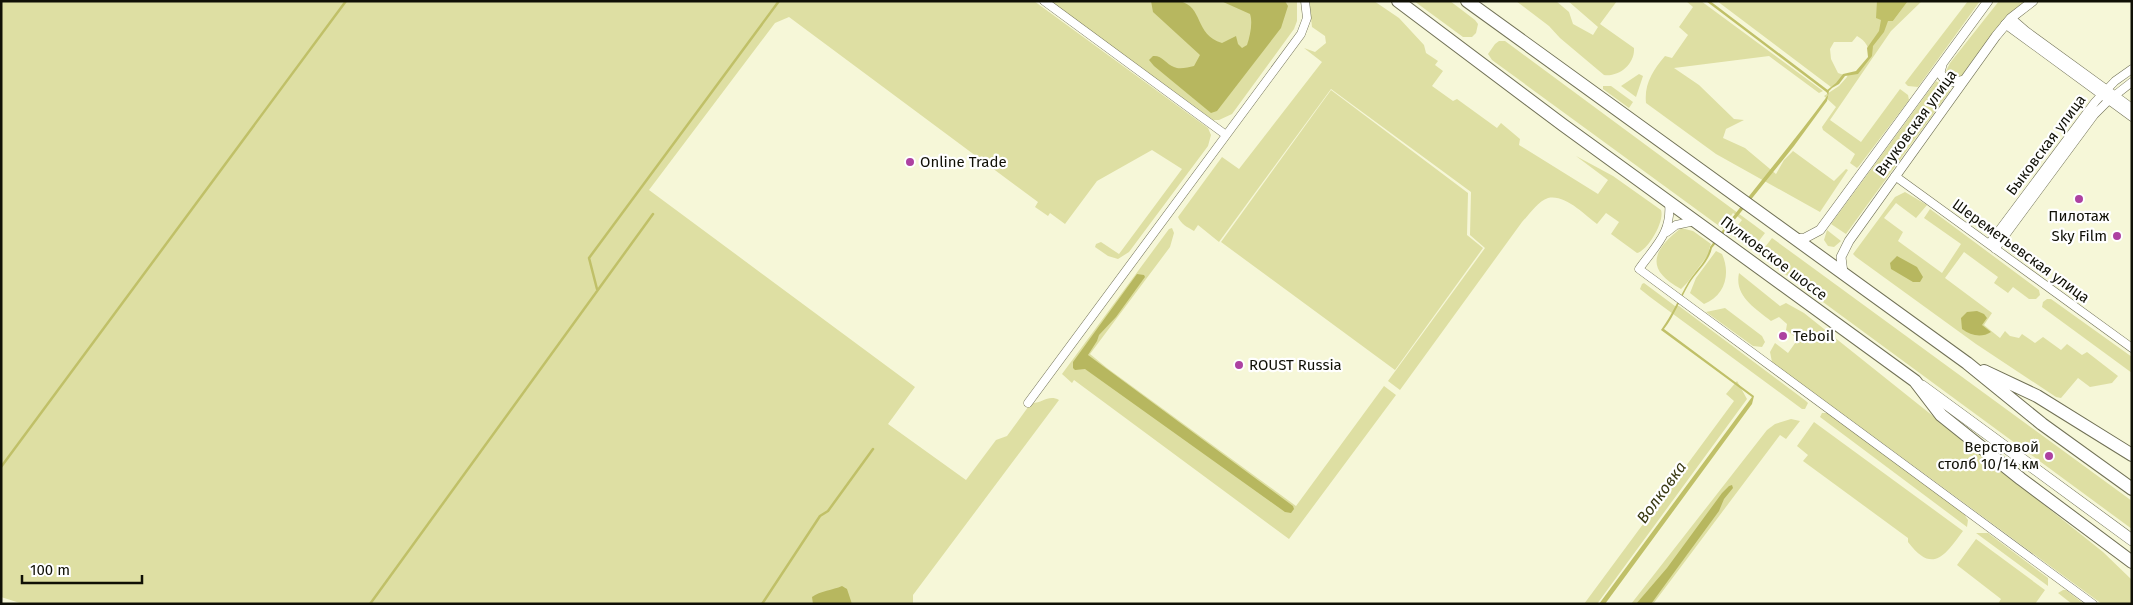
<svg xmlns="http://www.w3.org/2000/svg" width="2133" height="605" viewBox="0 0 2133 605" font-family="'Fira Sans',sans-serif">
	<style>
		.green { fill: #dedfa3; fill-rule: evenodd }
		.forest { fill: #b7b75f }
		.water { fill: #c0c068 }
		.lines { fill: none; stroke-linecap: round; stroke-linejoin: round }
		.stream { stroke: #c0c068; stroke-width: 2.5 }
		.minor-casing { stroke: #707055; stroke-width: 9 }
		.tertiary-casing { stroke: #707055; stroke-width: 10 }
		.primary-casing { stroke: #707055; stroke-width: 12 }
		.trunk-casing { stroke: #707055; stroke-width: 14 }
		.minor { stroke: #fff; stroke-width: 8 }
		.tertiary { stroke: #fff; stroke-width: 9 }
		.primary { stroke: #fff; stroke-width: 11 }
		.trunk { stroke: #fff; stroke-width: 12 }
		.poi-dot { fill: #ad41a1; stroke: #fff; stroke-width: 2 }
		.labels { text-anchor: middle; stroke-width: 4.5; stroke-linejoin: round; paint-order: stroke }
		.street-label { font-size: 15px; fill: #101006; stroke: #fff }
		.poi-label { font-size: 15px; fill: #101006; stroke: #fff; text-anchor: start }
		.water-label { font-size: 16px; font-style: italic; fill: #393913; stroke: #fff }
	</style>
	<rect width="100%" height="100%" fill="#f6f7d8"/>
	<path class="green" d="M1,1H1034L1208,128L1211,135L1208,146L1129,252L1118,259L1108,256L1095,247L1096,244L1101,242L1119,254L1182,169L1152,150L1097,181L1065,224L1050,213L1048,216L1035,207L1038,202L789,17L775,23L649,190L915,387L888,424L966,480L996,440L1007,436L1031,403C1042,404 1048,394 1059,400L913,595V604H23L1,597Z
		M1050,1H1297V21L1294,29L1232,114L1219,120H1213Z
		M1309,1H1374L1399,18L1424,45L1426,53L1438,61L1435,65L1443,71L1432,86L1453,101L1457,99L1497,128L1501,123L1520,139L1519,145L1598,194L1608,180L1576,156L1613,176L1661,210C1665,221 1648,250 1637,253L1611,234L1619,222L1606,213L1597,224C1585,215 1565,194 1548,198C1538,201 1529,215 1522,222L1400,390L1388,381L1485,248L1470,235L1471,192L1331,89L1219,242L1198,225L1194,231C1187,227 1181,224 1178,217L1222,157L1239,169L1322,62L1304,48L1315,52L1326,43L1325,36L1312,27Z
		M1414,1H1450L1475,20L1478,24L1476,33L1472,37H1463Z
		M1516,1H1556L1569,12L1573,24L1593,35L1598,27L1568,1H1617L1600,24L1634,48C1635,64 1619,77 1604,75L1560,38L1549,26Z
		M1686,1H1701L1823,91L1819,93L1769,56L1674,68L1699,85L1734,119L1744,120L1726,129L1723,138L1745,148L1776,174L1784,160L1793,151L1834,181L1846,169L1848,170L1820,212L1716,154L1646,103C1644,84 1653,70 1665,56L1672,58L1688,35L1679,27L1693,7Z
		M1717,1H1877L1886,21H1893L1908,1H1922L1891,31L1830,120L1861,142L1900,89L1908,95L1909,100L1859,166L1857,168L1850,163L1855,154L1823,130L1822,127L1836,107L1824,96L1839,86L1847,77L1848,74L1857,73L1870,57C1869,47 1866,41 1857,36L1852,42H1834L1830,49L1831,59L1838,73L1844,75L1837,84L1831,87Z
		M1968,1H1980L1918,87L1908,86L1905,83Z
		M1999,1H2027C1998,21 1981,49 1961,77L1949,78L1946,71L1950,63Z
		M1499,41H1505L1765,233L1752,250L1492,60L1488,54L1495,44ZM1733,213L1742,220L1734,230L1725,224Z
		M1639,74L1643,76L1636,97L1621,86Z
		M1936,81L1950,91L1846,234L1831,224Z
		M1603,86H1611L1633,102L1629,108L1603,89Z
		M1331,90L1468,193L1467,235L1483,248L1395,370L1221,242Z
		M1905,192L1927,205L1916,218L1896,203L1884,218L1903,232L1898,241L1942,273L1961,244L1924,218L1930,209L2039,290L2040,295L2036,299H2029L2013,287L2008,293L1994,283L1998,277L1964,252L1945,278L1992,313L1984,325L2000,338L2005,331L2010,336L2019,338L2022,334L2035,343L2043,337L2061,350L2067,344L2082,355L2087,352L2118,376L2112,383L2090,387L2078,378L2061,398L2056,397L1976,344L1856,257L1853,254L1895,197Z
		M1172,228L1174,233L1170,247L1090,354L1107,368L1296,506L1384,386L1396,395L1289,539L1074,380L1072,383L1062,374L1169,229Z
		M1681,228L1693,231L1711,244L1709,249L1711,251L1687,283L1681,289C1644,269 1653,250 1681,228Z
		M1827,230L1841,241L1834,247L1828,246L1824,240Z
		M1772,238L2132,501V529L1759,255Z
		M1716,251L1722,254C1731,274 1725,296 1704,304L1690,293L1696,278Z
		M1739,273L1780,306L1786,303L1804,313L2103,552L2132,580V604H2102L1772,362L1770,352L1775,343L1788,353L1798,339L1786,330L1787,324L1779,317L1771,321C1755,308 1734,296 1739,273Z
		M1644,283L1675,306H1679L1806,401L1808,403L1805,409H1802L1650,297L1640,289L1642,284Z
		M2047,299H2051L2132,357V373L2042,307L2043,302Z
		M1725,308L1762,336L1765,342L1762,347L1753,346L1706,312Z
		M1737,381L1747,399L1597,604H1584L1734,401L1726,394Z
		M1822,413H1827L1964,514L1968,520L1967,527L1820,417Z
		M1791,419L1800,421L1786,439L1780,435L1653,604H1631L1767,430L1775,424Z
		M1814,422L1963,531C1945,555 1933,575 1908,542V538L1803,461L1808,455L1797,446Z
		M1976,533H1988L2048,578V586Z
		M1976,539L2045,590L2035,604H1998L2001,599L1957,565Z
		M2063,590H2066L2084,604H2072L2058,593Z"/>
	<path class="forest" d="M1151,1C1160,1 1170,0 1179,1C1204,6 1194,35 1222,43L1236,36L1238,44L1242,48L1247,45C1250,36 1253,23 1250,14L1221,1H1211H1285L1288,6L1281,28L1217,111L1211,113L1154,66L1149,60L1153,56C1162,55 1166,64 1174,67C1180,70 1188,67 1194,66L1200,55L1153,12Z
		M1897,256L1917,267L1923,277L1920,282H1913L1891,269L1890,263Z
		M1137,274L1144,275L1145,277L1116,317L1099,335L1097,341L1088,355L1293,506L1294,509L1291,513L1285,512L1085,369L1075,370L1073,368V362Z
		M1977,311L1984,314L1987,318L1982,325L1991,332C1982,338 1971,336 1962,329L1961,318L1967,312Z
		M1732,485L1733,488L1724,499L1719,511L1651,604H1636L1667,568L1722,493L1729,486Z
		M842,586L847,589L852,604H813L812,597C820,591 833,590 842,586Z"/>
	<path class="water" d="M1877,1H1908L1893,21H1888L1884,32L1873,46L1872,56L1858,74L1845,76L1839,84L1832,88L1829,91L1827,101L1794,146L1712,248C1709,262 1696,272 1689,284C1680,299 1675,315 1664,329L1754,396L1752,404L1605,604H1599L1752,397L1661,330C1672,315 1679,298 1689,281C1696,270 1708,260 1710,247C1748,195 1790,147 1828,95L1826,91L1836,83L1843,74L1856,71L1868,57L1867,48L1879,31L1881,20L1876,18Z"/>
	<g class="lines">
		<path class="stream" d="M1708,1L1827,91
			M597,289L589,258L779,1
			M1,467L346,1
			M370,604L653,214
			M762,604L820,516L828,511L873,449"/>
		<defs>
			<path id="minor" d="M1044,1L1226,135
				M2011,18L2026,31L2132,108
				M2005,24L2132,117
				M1895,176L2132,348
				M1669,202C1672,233 1656,245 1639,269L2093,604
				M1667,232L1676,225L1695,221
				M1989,244L2095,102L2115,81L2132,69
				M1995,249L2094,115L2109,100L2132,82
				M1028,403L1301,34L1307,18L1305,1"/>
			<path id="tertiary" d="M1942,65L1940,72C1944,83 1954,83 1964,80
				M1795,239L1805,238L1820,230L1988,1
				M1843,273L1841,257L1849,241L1996,36L2011,18L2033,1"/>
			<path id="primary" d="M1922,386L2132,540"/>
			<path id="trunk" d="M1398,1L1563,125L1915,381L1941,415L2021,479L2132,562
				M1467,1L1967,363L2042,424L2132,489
				M1984,371L2037,396L2132,455"/>
		</defs>
		<use href="#minor" class="minor-casing"/>
		<use href="#tertiary" class="tertiary-casing"/>
		<use href="#primary" class="primary-casing"/>
		<use href="#trunk" class="trunk-casing"/>
		<use href="#minor" class="minor"/>
		<use href="#tertiary" class="tertiary"/>
		<use href="#primary" class="primary"/>
		<use href="#trunk" class="trunk"/>
	</g>
	<g class="poi-dot">
		<circle cx="910" cy="162" r="5"/>
		<circle cx="2079" cy="199" r="5"/>
		<circle cx="2117" cy="236" r="5"/>
		<circle cx="1783" cy="336" r="5"/>
		<circle cx="1239" cy="365" r="5"/>
		<circle cx="2049" cy="456" r="5"/>
	</g>
	<g class="labels">
		<g class="street-label">
			<text transform="translate(1916 123) rotate(-54)" y="5">Внуковская улица</text>
			<text transform="translate(2046 145) rotate(-53)" y="5">Быковская улица</text>
			<text transform="translate(2021 251) rotate(36)" y="5">Шереметьевская улица</text>
			<text transform="translate(1774 258) rotate(37)" y="5">Пулковское шоссе</text>
		</g>
		<g class="poi-label">
			<text x="920" y="167">Online Trade</text>
			<text x="2079" y="221" text-anchor="middle">Пилотаж</text>
			<text x="2107" y="241" text-anchor="end">Sky Film</text>
			<text x="1793" y="341">Teboil</text>
			<text x="1249" y="370">ROUST Russia</text>
			<text x="2039" y="452" text-anchor="end">Верстовой<tspan x="2039" dy="17">столб 10/14 км</tspan></text>
		</g>
		<g class="water-label">
			<text transform="translate(1661 492) rotate(-54)" y="6">Волковка</text>
		</g>
	</g>
	<rect width="2133" height="605" fill="none" stroke="#101006" stroke-width="5"/>
	<path d="M22 575v8h120v-8" fill="none" stroke="#101006" stroke-width="2.5"/>
	<text x="30" y="575" font-size="15" fill="#101006" stroke="#ffffff" stroke-width="4" paint-order="stroke">100 m</text>
</svg>
